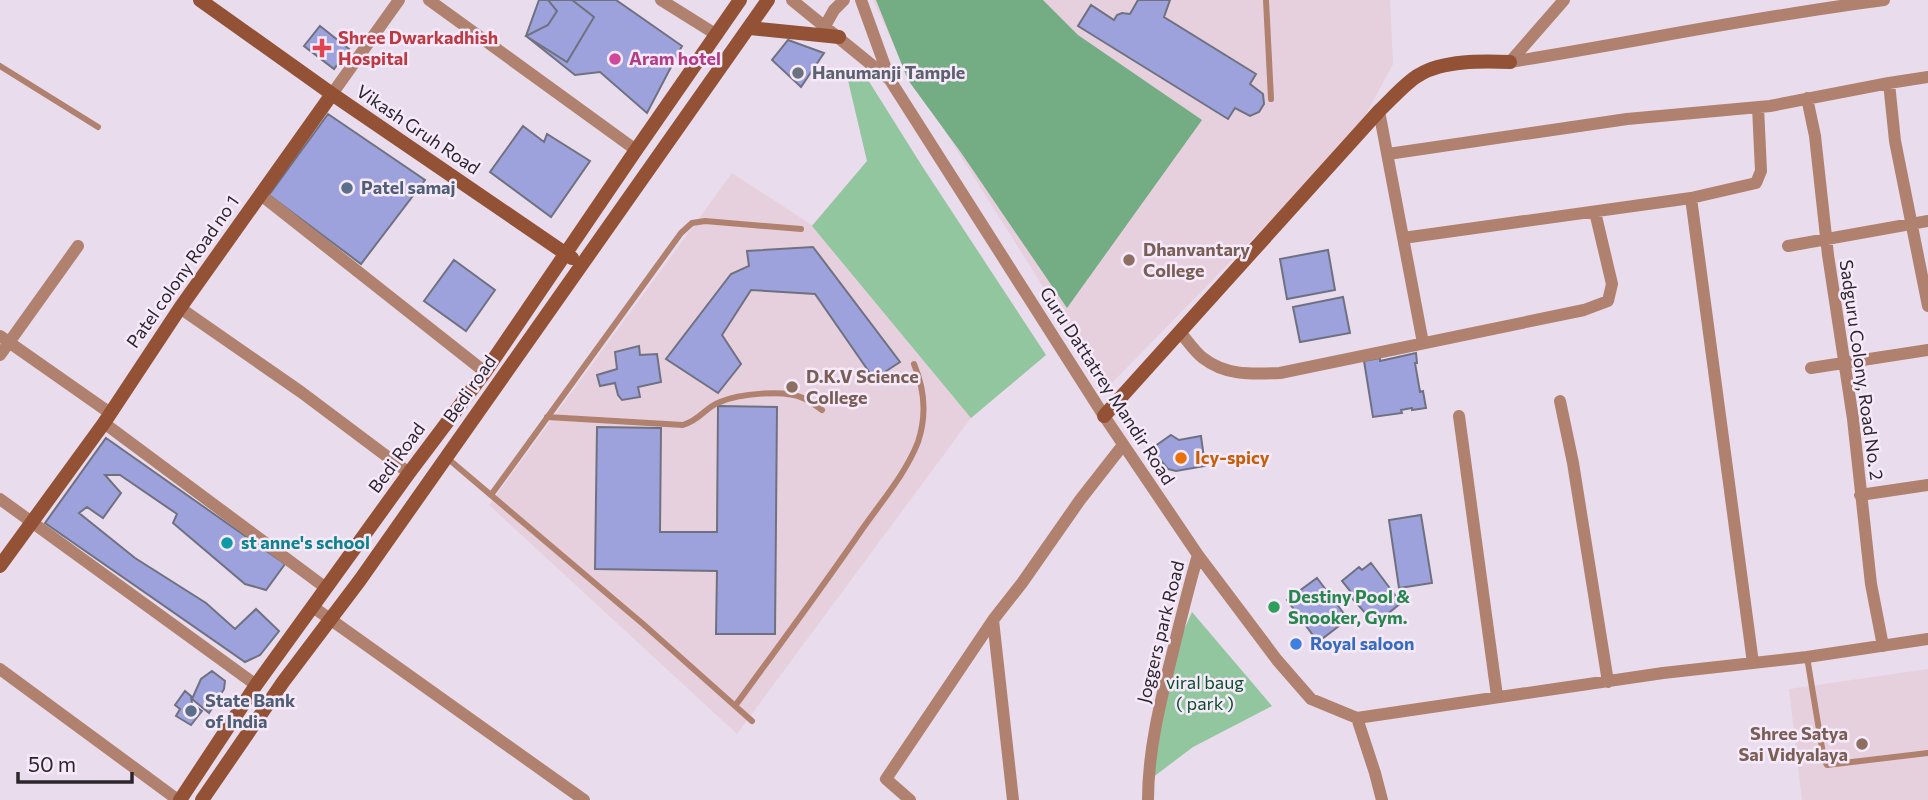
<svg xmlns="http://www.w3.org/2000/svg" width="1928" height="800" viewBox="0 0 1928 800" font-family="Commissioner,sans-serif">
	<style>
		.education { fill: #e6d0de }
		.green { fill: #91c69f }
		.forest { fill: #74ac84 }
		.building { fill: #9ea2dc; stroke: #6f7181; stroke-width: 2 }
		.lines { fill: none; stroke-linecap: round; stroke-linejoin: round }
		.lane { stroke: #b0816e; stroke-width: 6 }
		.street { stroke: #b0816e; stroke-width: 12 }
		.secondary { stroke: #935135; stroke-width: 14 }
		.health-dot { fill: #e0444e; stroke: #f6eafa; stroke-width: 2.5 }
		.hotel-dot { fill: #d1479c; stroke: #f6eafa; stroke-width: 2.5 }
		.worship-dot { fill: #6b7280; stroke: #f6eafa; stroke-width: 2.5 }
		.service-dot { fill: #5c6f8a; stroke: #f6eafa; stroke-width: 2.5 }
		.education-dot { fill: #8d6e63; stroke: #f6eafa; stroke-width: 2.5 }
		.food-dot { fill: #e8710a; stroke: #f6eafa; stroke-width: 2.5 }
		.culture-dot { fill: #0f9aa8; stroke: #f6eafa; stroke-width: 2.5 }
		.leisure-dot { fill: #2e9e5b; stroke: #f6eafa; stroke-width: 2.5 }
		.shop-dot { fill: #3f7fe0; stroke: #f6eafa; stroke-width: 2.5 }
		.labels { text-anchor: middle; stroke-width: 5; stroke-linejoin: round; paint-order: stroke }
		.health-label { font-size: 18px; font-weight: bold; fill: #be3a42; stroke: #f6eafa; text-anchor: start }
		.hotel-label { font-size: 18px; font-weight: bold; fill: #b23c85; stroke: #f6eafa; text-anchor: start }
		.worship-label { font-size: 18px; font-weight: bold; fill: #5b616d; stroke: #f6eafa; text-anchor: start }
		.street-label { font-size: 18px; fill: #2b262c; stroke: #f6eafa }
		.service-label { font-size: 18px; font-weight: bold; fill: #4e5e75; stroke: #f6eafa; text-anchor: start }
		.education-label { font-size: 18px; font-weight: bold; fill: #785e54; stroke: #f6eafa; text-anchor: start }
		.food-label { font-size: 18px; font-weight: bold; fill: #c56008; stroke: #f6eafa; text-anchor: start }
		.culture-label { font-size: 18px; font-weight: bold; fill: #0d838f; stroke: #f6eafa; text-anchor: start }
		.leisure-label { font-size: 18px; font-weight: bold; fill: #27864d; stroke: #f6eafa; text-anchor: start }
		.shop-label { font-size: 18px; font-weight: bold; fill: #366cbe; stroke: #f6eafa; text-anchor: start }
		.park-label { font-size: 18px; fill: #0b4f29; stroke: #f6eafa }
	</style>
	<rect width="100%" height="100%" fill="#e9dced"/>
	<path class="education" d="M873,0H1390L1393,64L1356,133L1107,388L903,65Z
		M863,72L922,166L1046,355L971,418L737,734L489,505L732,173L812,225L867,161L847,76Z
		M1928,669V800H1802L1789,689Z"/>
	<path class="green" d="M863,72L922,166L1046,355L971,418L812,226L867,161L847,76Z
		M1192,612L1272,706L1193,747L1148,781L1169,664Z"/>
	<path class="forest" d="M876,0H1043L1078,35L1202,120L1067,308L962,154L908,80Z"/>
	<path class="building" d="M539,0H616L682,46L647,113L600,72L575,75L526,36Z
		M548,0H572L594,17L567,62L526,36L548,25L557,11Z
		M1138,0H1170L1164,17L1256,74L1250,84L1263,94L1264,104L1259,112L1250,116L1235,108L1228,119L1078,26L1091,5L1114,20L1117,15L1122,13L1130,14Z
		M320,26L349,49L334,69L304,46Z
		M788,40L824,53L801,87L772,60Z
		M328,114L425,180L361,264L269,195Z
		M523,126L544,142L547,134L590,161L551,217L490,172Z
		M813,247L900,362L874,379L815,294L751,290L722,335L741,364L718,393L666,359L731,274L749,266L747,251Z
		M1328,250L1335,290L1287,299L1280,259Z
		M454,260L495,290L466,331L424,301Z
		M1343,297L1350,333L1300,342L1293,307Z
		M639,346L640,355L657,354L661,382L638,387L640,397L622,400L618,395L615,383L600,386L597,375L617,369L615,352Z
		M1416,353L1417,363H1415L1420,392L1423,391L1426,408L1412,410V408L1401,410L1402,413L1373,417L1364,361L1380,358V361Z
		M718,406L777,407L775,634H716L717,571L595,569L597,427L661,428L660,532H717Z
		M1171,435L1179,440L1201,436L1205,466L1176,471L1168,469L1151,449Z
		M106,438L285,564L266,590L245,584L173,523L177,514L120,475H105L121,493L103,518L87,507L79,513L135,558L206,603L235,629L256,609L279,631L260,655L245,662L45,523Z
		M1421,515L1432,583L1399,588L1389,520Z
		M1371,563L1401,603L1375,624L1349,595L1351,592L1342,581L1359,567L1362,570Z
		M1317,578L1348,619L1318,642L1287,600Z
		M212,671L225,681L224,689L209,713L192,699L201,679Z
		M185,691L191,696L192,704L202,711L191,725L176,716L180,709L175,705Z"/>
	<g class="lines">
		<path class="lane" d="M1266,0L1271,99
			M0,66L98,127
			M547,417L683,425C702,419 704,408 720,402C738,394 785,389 803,398C810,401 816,406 822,410
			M446,457L643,624L752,721
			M491,495L681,233L692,223L705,221L801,229
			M1807,657L1824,760L1827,765L1928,753
			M735,706C778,647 822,588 863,528C882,501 906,473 918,442C927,415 925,390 914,364"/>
		<path class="street" d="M429,0L636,150
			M661,0L717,35
			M792,0L889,79
			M861,0L890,80L1104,416L1198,555L1277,660L1311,699L1357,718L1663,673L1807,657L1928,639
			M825,26L834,10L844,0
			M1510,62C1635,42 1758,16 1884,0
			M1510,62L1564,0
			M1889,83L1895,141L1928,306
			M332,94L399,0
			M1807,98L1815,136L1828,255L1853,419L1871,584L1883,646
			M1379,111L1423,343
			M1388,154L1627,119L1770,106L1889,83L1928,77
			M261,195L485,372
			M1691,198L1753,663
			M1403,238L1691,198L1756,183L1761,171L1758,107
			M1788,246L1928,221
			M180,308L301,392L409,473
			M1180,332C1187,340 1194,351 1203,358C1226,376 1252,374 1280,373L1584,310L1608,301L1612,284L1595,212
			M0,336L110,413
			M0,355L78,246
			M1811,368L1928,350
			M1560,401L1573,463L1608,682
			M1459,416L1497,696
			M104,423L326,588
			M1860,495L1928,485
			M0,499L256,685
			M313,607L584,800
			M993,620L1013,800
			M0,669L178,800
			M1357,718L1375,773L1382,800
			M910,800L886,779L993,620L1022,583L1080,500L1123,445
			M1148,800C1148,751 1160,703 1172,655C1180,622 1188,589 1198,555"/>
		<path class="secondary" d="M200,0L332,94L572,258
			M750,28L839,37
			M1104,416L1379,111C1390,101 1406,82 1419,75C1443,60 1483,61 1510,62
			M0,566L104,423L180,308L332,94
			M180,800L256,685L409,473L485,372L636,150L740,0
			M202,800L283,682L360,580L768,0"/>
	</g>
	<path class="health-dot" d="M318.5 37.5h7v7h7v7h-7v7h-7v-7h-7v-7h7z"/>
	<circle class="hotel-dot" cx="615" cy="59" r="7"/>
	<circle class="worship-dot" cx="798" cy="73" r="7"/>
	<g class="service-dot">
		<circle cx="347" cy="188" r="7"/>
		<circle cx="191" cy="711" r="7"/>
	</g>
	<g class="education-dot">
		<circle cx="1129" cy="260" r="7"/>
		<circle cx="792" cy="387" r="7"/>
		<circle cx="1862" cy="744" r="7"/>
	</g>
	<circle class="food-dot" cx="1181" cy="458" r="7"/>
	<circle class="culture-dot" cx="227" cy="543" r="7"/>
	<circle class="leisure-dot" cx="1274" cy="607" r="7"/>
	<circle class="shop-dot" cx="1296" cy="644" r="7"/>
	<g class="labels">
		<g class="health-label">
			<text x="338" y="44">Shree Dwarkadhish<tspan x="338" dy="21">Hospital</tspan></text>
		</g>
		<g class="hotel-label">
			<text x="629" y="65">Aram hotel</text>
		</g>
		<g class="worship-label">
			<text x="812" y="79">Hanumanji Tample</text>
		</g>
		<g class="street-label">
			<text transform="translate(418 130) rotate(34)" y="6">Vikash Gruh Road</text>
			<text transform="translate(183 272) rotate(-55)" y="6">Patel colony Road no 1</text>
			<text transform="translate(1861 370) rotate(82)" y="6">Sadguru Colony, Road No. 2</text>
			<text transform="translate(1107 386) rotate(57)" y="6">Guru Dattatrey Mandir Road</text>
			<text transform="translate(470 389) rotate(-55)" y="6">Bedi road</text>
			<text transform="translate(397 458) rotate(-54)" y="6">Bedi Road</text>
			<text transform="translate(1161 632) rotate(-76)" y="6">Joggers park Road</text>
		</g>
		<g class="service-label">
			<text x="361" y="194">Patel samaj</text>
			<text x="205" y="707">State Bank<tspan x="205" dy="21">of India</tspan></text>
		</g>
		<g class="education-label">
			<text x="1143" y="256">Dhanvantary<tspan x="1143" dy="21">College</tspan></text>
			<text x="806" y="383">D.K.V Science<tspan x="806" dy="21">College</tspan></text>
			<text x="1848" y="740" text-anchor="end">Shree Satya<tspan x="1848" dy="21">Sai Vidyalaya</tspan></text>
		</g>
		<g class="food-label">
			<text x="1195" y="464">Icy-spicy</text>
		</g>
		<g class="culture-label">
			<text x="241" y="549">st anne's school</text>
		</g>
		<g class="leisure-label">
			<text x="1288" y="603">Destiny Pool &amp;<tspan x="1288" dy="21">Snooker, Gym.</tspan></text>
		</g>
		<g class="shop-label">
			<text x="1310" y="650">Royal saloon</text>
		</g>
		<g class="park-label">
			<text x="1205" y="689">viral baug<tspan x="1205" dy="21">( park )</tspan></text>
		</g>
	</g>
	<path d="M18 772v10h114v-10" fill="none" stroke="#2b262c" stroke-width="3.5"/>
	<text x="28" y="772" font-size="21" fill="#2b262c" stroke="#f6eafa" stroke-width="5" paint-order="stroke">50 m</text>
</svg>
